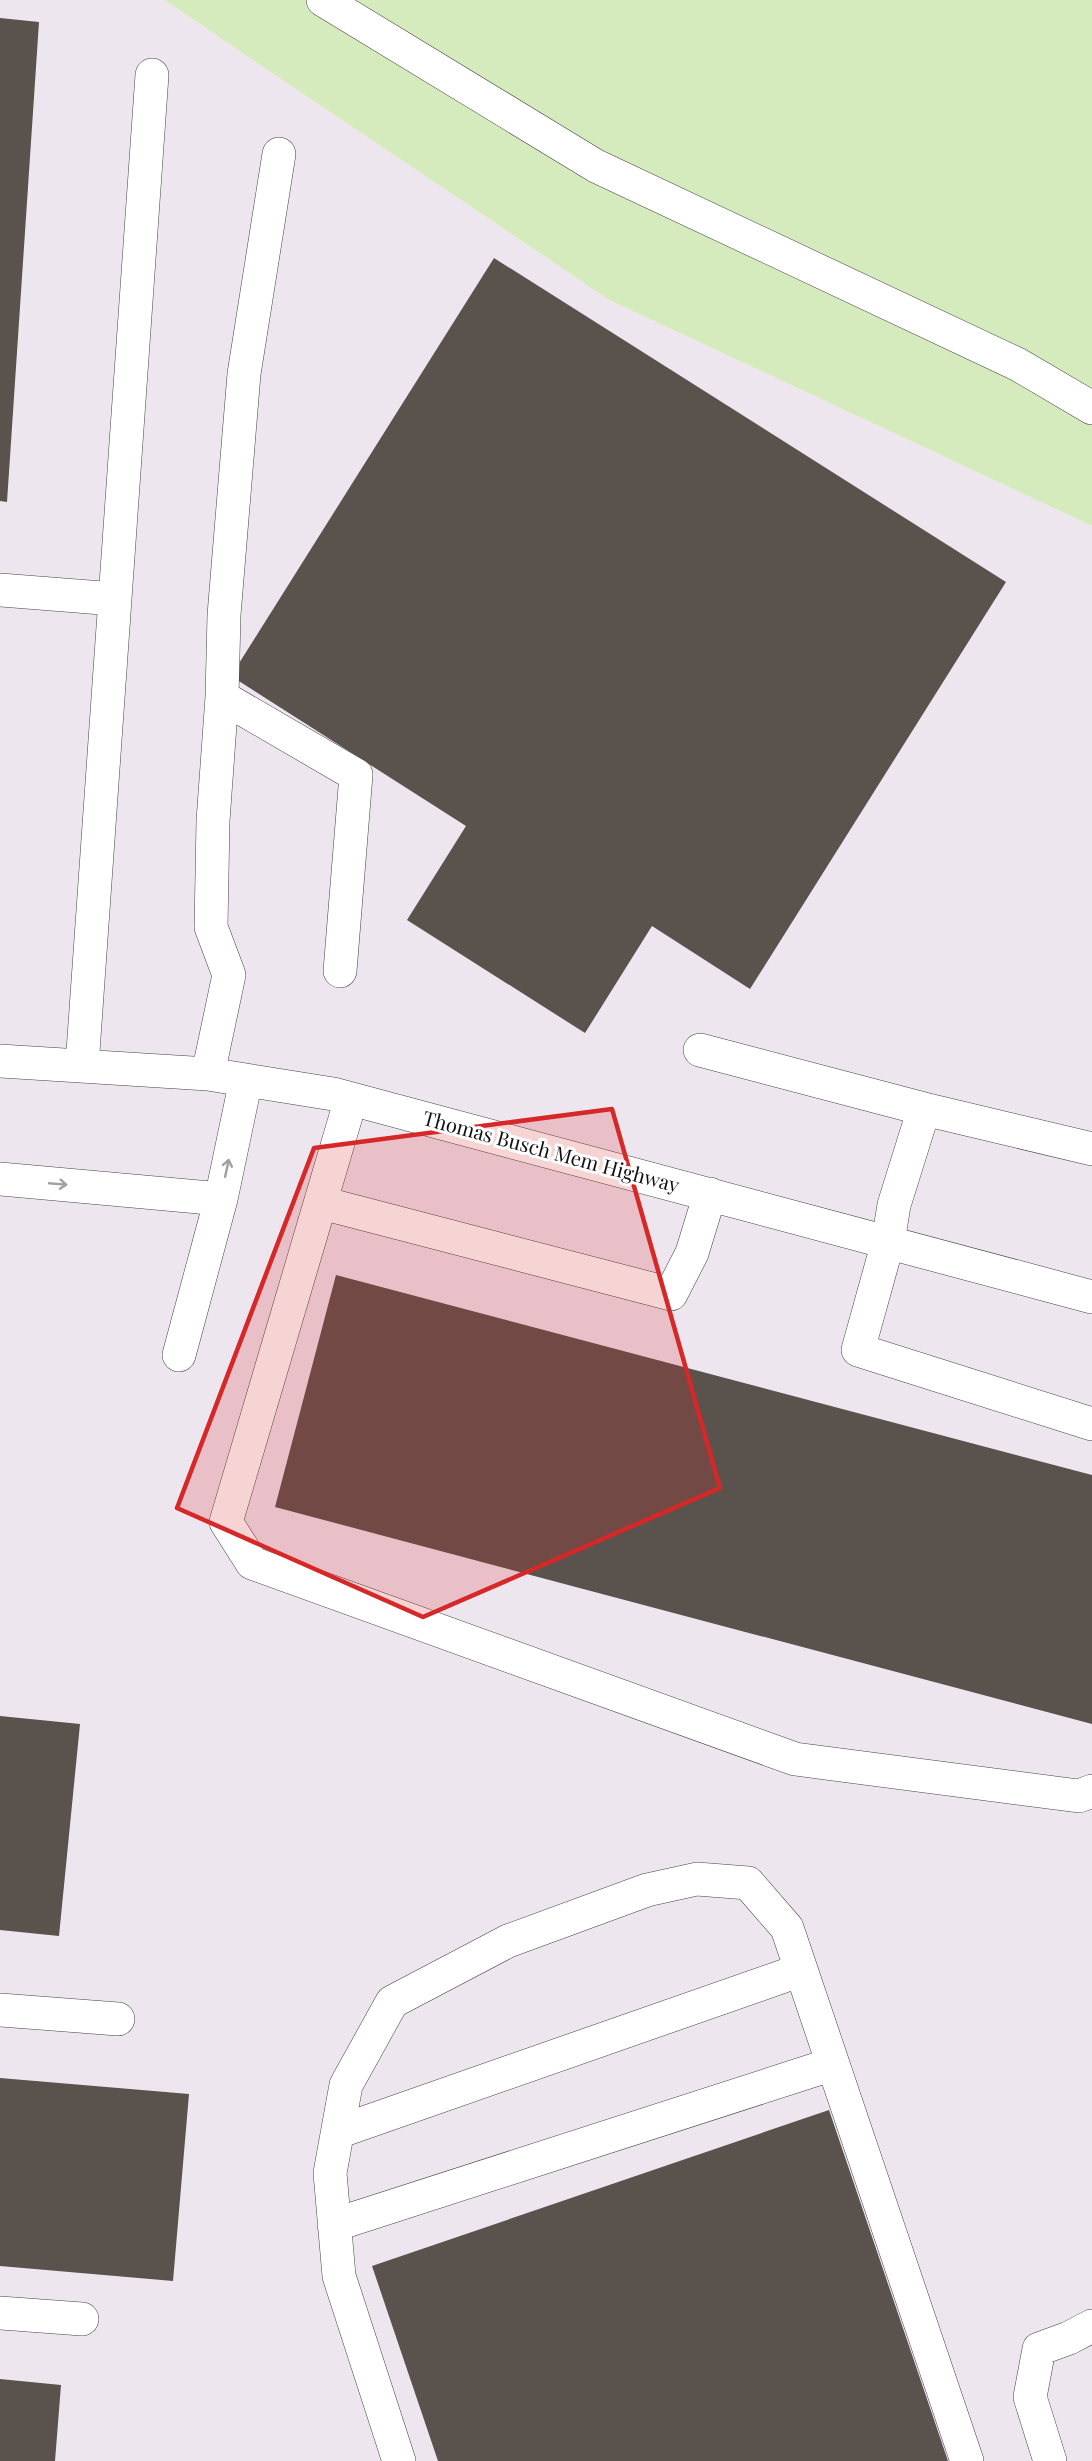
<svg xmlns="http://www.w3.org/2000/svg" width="1092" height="2461" viewBox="0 0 1092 2461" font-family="'Playfair Display',serif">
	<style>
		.industrial { fill: #eee6ef }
		.green { fill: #d5ebbd }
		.building { fill: #5a524d }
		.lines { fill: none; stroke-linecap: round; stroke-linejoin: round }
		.minor-casing { stroke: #444; stroke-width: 34 }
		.minor { stroke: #fff; stroke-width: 33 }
		.oneway { stroke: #a0a0a0 }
		.marked { fill: #d62828; fill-opacity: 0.2; stroke: #d62828; stroke-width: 4.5; stroke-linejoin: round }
		.labels { text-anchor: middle; stroke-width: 6; stroke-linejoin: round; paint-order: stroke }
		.street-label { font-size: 20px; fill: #111; stroke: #fff }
	</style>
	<rect width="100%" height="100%" fill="#fffdf5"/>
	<path class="industrial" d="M0,0H164L609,300L1092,526V2461H0Z"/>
	<path class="green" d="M164,0H1092V526L609,300Z"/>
	<path class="building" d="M0,18L39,22L7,502L0,501Z
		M494,258L1006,582L750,989L652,926L585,1033L407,920L466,826L231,676Z
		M336,1275L1092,1475V1724L275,1507Z
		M0,1716L80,1724L59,1936L0,1930Z
		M0,2078L189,2094L173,2281L0,2266Z
		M829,2110L948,2461H438L372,2266Z
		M0,2379L61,2385L55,2461H0Z"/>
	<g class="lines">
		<defs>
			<path id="minor" d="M323,0L596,166L1017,364L1092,408
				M0,590L115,599L82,1066
				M115,599L152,75
				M222,697L356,775L340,971
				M700,1050L924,1109L1092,1149
				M0,1061L208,1074L333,1094L1092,1297
				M208,1074L229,975L211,927L213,821L222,697L224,615L244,374L279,154
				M351,1099L226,1522L252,1563L795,1759L1079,1796L1092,1791
				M924,1109L894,1205L888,1242L858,1350L1092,1424
				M0,1179L221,1199L246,1080
				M322,1203L671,1294L692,1253L710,1194
				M179,1355L221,1199
				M0,2010L118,2019
				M338,2132L801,1970
				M334,2225L833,2064
				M0,2313L82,2319
				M399,2461L339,2276L330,2173L346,2085L392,2002L508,1941L647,1890L697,1879L748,1883L787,1928L967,2461
				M1050,2461L1030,2397L1039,2349L1069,2338L1092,2326"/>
		</defs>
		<use href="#minor" class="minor-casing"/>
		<use href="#minor" class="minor"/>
	</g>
	<defs><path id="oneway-shaft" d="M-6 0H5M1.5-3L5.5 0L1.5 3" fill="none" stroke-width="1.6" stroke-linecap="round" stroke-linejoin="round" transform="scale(1.5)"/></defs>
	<g class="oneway">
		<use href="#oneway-shaft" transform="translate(227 1168) rotate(-78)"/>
		<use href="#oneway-shaft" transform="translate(58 1184) rotate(5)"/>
	</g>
	<path class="marked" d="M612,1109L720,1488L423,1617L177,1508L314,1148Z"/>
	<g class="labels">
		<g class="street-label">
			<text transform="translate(551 1152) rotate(15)" y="7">Thomas Busch Mem Highway</text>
		</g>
	</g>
</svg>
